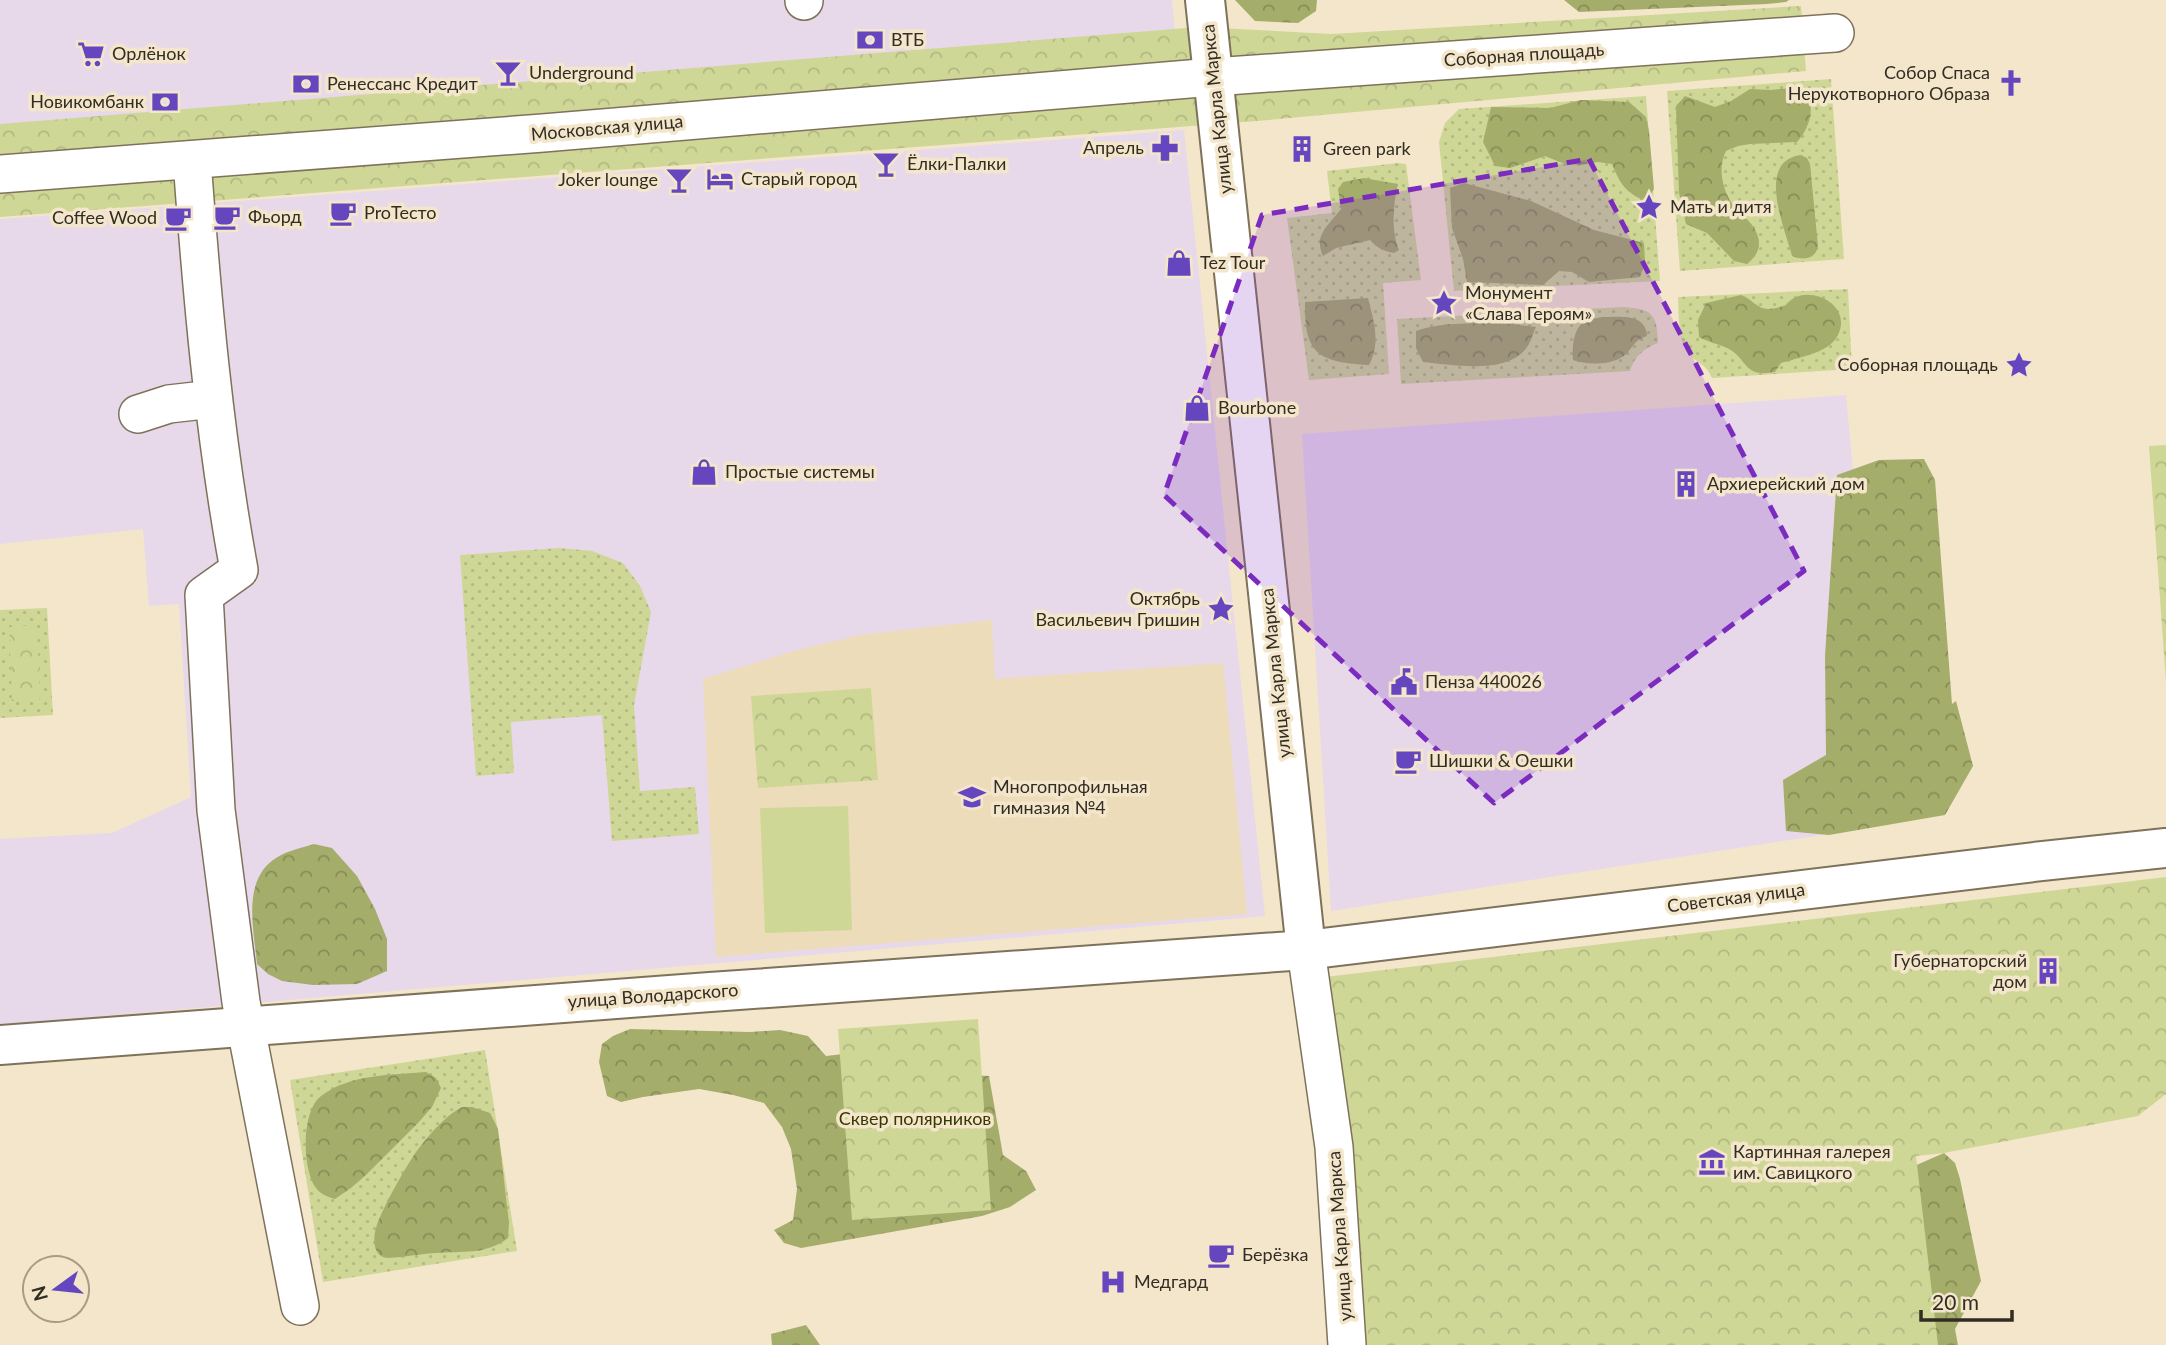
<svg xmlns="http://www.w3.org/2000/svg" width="2166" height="1345" viewBox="0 0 2166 1345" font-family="Lato,sans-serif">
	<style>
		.commercial { fill: #e7d8ea }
		.built { fill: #eddcba }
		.grass { fill: url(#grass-dots) }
		.forest { fill: url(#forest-crowns) }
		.park { fill: url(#park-crowns) }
		.pitch { fill: #cfd796 }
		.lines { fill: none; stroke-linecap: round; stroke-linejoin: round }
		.minor-casing { stroke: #7e725a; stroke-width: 40 }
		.major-casing { stroke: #7e725a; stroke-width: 42 }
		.minor { stroke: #fff; stroke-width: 37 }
		.major { stroke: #fff; stroke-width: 38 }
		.marked { fill: #7b2cbf; fill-opacity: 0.2; stroke: #7b2cbf; stroke-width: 5; stroke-dasharray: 14 9; stroke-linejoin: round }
		.labels { text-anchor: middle; stroke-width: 7; stroke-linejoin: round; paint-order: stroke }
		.poi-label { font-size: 18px; fill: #322d23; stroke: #f4e6cb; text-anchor: start }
		.street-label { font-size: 18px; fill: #322d23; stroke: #f4e6cb }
		.park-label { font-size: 18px; fill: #353903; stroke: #f4e6cb }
	</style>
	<defs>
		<pattern id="grass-dots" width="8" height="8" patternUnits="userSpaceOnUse" patternTransform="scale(1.75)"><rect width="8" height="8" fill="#cfd796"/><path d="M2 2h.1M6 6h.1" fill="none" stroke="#b2b981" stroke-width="1.8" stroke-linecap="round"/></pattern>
		<pattern id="forest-crowns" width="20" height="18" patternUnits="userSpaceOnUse" patternTransform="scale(1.75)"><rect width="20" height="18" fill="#a5ad6b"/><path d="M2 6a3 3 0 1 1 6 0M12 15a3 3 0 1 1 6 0" fill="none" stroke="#878d58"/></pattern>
		<pattern id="park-crowns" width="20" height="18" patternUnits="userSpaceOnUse" patternTransform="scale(1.75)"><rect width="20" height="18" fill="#cfd796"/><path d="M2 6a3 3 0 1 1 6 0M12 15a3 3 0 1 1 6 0" fill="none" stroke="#b2b981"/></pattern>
	</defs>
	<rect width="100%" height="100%" fill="#f4e6cb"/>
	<path class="commercial" d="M0,0H1172L1175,34L0,129Z
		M1184,130L1265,916L0,1025V839L112,833L191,797L179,604L149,606L143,529L0,544V219Z
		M1846,395L1886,825L1331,911L1302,434Z"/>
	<path class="built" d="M992,620L995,679L1223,663L1247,914L716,957L703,679L790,652L859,635Z"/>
	<path class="grass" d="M1831,79L1844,259L1680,271L1667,91Z
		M1646,96L1660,281L1454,291L1439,142L1445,123L1459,109Z
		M1398,163L1406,164L1421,280L1383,283L1389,374L1309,380L1287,218L1332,213L1327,171Z
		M1848,289L1852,369L1712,378C1706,365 1702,366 1693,358C1677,344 1679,315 1678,297Z
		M1623,307C1653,309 1657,314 1658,343C1644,348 1634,357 1630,371L1401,384L1397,319Z
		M559,548L592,551L623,563L640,586L651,612L634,705L640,791L695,787L699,834L612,841L602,715L511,722L514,773L476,776L460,555Z
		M47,608L53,715L0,718V610Z
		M485,1050L517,1251L323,1282L290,1080Z"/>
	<path class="forest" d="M1235,0H1317L1316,11L1298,23L1255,21Z
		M1564,0H1789L1786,2L1767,4L1579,12Z
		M1791,88C1795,89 1799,89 1802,91C1819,104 1808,131 1797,142L1750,144L1738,146L1726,151C1716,172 1724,196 1739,213C1743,218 1749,220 1752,225C1763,240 1761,253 1747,264L1734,261L1707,233L1686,224L1679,193L1676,106L1685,96L1715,107L1731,101L1750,89L1771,90Z
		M1581,100L1629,102L1646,117L1649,131L1654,189L1649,197L1641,199C1624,191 1619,181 1612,164L1598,162L1580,165L1562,163L1545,156L1510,168L1495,166L1483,142L1491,107L1550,108Z
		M1801,155L1807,158L1810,164L1818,246C1816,259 1803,261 1792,256C1785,228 1755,161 1801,155Z
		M1364,178L1398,184C1393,204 1391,231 1399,250L1394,253C1383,251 1377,248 1370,240L1336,248L1323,256C1313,235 1329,225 1341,209L1338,189L1343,182Z
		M1464,183L1531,201L1594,230L1644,243L1645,262L1640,277L1589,282L1572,272L1559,271L1543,285L1467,282L1463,259L1452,228L1450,188Z
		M1741,295C1751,298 1757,309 1768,309C1774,309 1781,307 1786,305C1803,281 1854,302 1838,335C1830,351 1808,355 1792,360C1791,360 1782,363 1781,363C1779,366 1777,369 1775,372C1742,378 1749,359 1727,348C1718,344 1708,342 1699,337L1698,320L1706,303Z
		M1368,298C1374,322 1381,343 1369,365C1319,362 1304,355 1305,302Z
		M1602,317C1620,317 1646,313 1647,336C1635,340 1634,345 1627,353C1615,366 1587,365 1573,360C1572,348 1573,328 1585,321C1589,319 1598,318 1602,317Z
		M1505,323L1536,327C1533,333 1531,342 1527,347C1508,375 1453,365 1423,362L1416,348V331C1444,321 1475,324 1505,323Z
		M1924,459L1935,480L1952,704L1956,701L1973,766L1945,815L1829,835L1786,831L1783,780L1826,755L1825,656L1837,475L1879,460Z
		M314,844L332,848L357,876L375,909L387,939V971L357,984L313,985L282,981L268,974L257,964C254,930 242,883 273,860C285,851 301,848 314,844Z
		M630,1029L750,1032L780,1030L808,1036L826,1056L860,1052L948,1074L989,1076L1003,1155L1026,1171L1036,1190L1010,1207L982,1216L801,1248L784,1243L774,1230L793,1220L797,1189L791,1149L782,1127L764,1103L733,1095L699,1089L643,1097L621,1102L607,1096L599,1062L602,1044L613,1036Z
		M426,1072L436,1078L441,1088L432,1107L418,1123L366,1175L351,1188L335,1199C328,1197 320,1194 316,1188C302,1170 301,1111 321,1096C350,1074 391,1075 426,1072Z
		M462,1107H472L490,1113L498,1129L509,1223L508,1238C486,1255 462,1251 436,1253C426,1253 389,1260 383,1257C373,1253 373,1238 376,1228C380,1212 408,1162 419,1148C431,1133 445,1116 462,1107Z
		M1944,1153L1955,1163L1960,1179L1981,1281L1955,1329L1958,1345H1803L1912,1167Z
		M806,1325L820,1345H772L771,1334Z"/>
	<path class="park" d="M1801,6L1806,71L1257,121L0,217V124L1199,27L1332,34Z
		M2166,445V682L2149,446Z
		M37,625L40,700L12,701L9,627Z
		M871,688L878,780L758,788L751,696Z
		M2166,877V1094L2138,1116L1944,1153L1916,1156L1938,1345H1360L1325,977Z
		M978,1019L991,1210L852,1220L838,1029Z"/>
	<path class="pitch" d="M848,806L852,930L765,933L760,808Z"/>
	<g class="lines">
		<defs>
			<path id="minor" d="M804,0V1
				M192,160C202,297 214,434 239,570L204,595L216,810L241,1002L300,1306
				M0,174L543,133L1213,77L1835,33
				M138,414L169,404L213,399
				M1306,950L1334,1147L1347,1345"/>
			<path id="major" d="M1205,0L1306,950
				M0,1045L710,992L1306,950L2034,862L2166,848"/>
		</defs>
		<use href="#minor" class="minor-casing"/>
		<use href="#major" class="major-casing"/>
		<use href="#minor" class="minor"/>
		<use href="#major" class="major"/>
	</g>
	<path class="marked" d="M1589,159L1804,571L1494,803L1164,495L1262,215Z"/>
	<defs>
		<symbol id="bank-bare" viewBox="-9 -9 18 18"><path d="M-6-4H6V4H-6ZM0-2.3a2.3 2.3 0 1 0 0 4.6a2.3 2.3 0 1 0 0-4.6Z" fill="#6646be" stroke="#f4e6cb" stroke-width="2.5" paint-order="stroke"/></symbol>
		<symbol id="supermarket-bare" viewBox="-9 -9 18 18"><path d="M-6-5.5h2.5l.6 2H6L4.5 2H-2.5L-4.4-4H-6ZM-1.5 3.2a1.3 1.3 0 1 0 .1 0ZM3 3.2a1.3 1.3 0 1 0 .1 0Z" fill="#6646be" stroke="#f4e6cb" stroke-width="2.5" paint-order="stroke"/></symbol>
		<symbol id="bar-bare" viewBox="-9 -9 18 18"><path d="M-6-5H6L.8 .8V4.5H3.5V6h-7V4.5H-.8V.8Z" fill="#6646be" stroke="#f4e6cb" stroke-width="2.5" paint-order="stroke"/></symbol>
		<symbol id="church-bare" viewBox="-9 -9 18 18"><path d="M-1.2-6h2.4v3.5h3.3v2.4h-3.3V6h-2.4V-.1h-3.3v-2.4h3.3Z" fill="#6646be" stroke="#f4e6cb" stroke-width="2.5" paint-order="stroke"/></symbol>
		<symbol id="pharmacy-bare" viewBox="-9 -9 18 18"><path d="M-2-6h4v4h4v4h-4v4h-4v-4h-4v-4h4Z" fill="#6646be" stroke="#f4e6cb" stroke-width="2.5" paint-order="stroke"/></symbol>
		<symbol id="building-bare" viewBox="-9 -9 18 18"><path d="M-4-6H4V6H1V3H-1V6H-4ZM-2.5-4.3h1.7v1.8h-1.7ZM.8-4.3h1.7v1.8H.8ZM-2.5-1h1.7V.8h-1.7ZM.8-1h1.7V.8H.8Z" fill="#6646be" stroke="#f4e6cb" stroke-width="2.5" paint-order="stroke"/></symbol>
		<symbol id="hotel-bare" viewBox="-9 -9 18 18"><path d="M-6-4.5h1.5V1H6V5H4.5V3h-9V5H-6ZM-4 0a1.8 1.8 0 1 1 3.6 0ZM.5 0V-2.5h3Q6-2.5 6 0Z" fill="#6646be" stroke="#f4e6cb" stroke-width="2.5" paint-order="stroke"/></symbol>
		<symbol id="sight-bare" viewBox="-9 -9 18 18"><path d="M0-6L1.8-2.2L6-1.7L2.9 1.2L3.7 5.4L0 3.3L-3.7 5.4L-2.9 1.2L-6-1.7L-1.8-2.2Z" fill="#6646be" stroke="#f4e6cb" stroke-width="2.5" paint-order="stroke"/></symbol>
		<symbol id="cafe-bare" viewBox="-9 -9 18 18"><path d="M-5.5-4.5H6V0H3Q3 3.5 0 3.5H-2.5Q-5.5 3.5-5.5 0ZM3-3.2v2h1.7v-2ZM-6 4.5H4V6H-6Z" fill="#6646be" stroke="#f4e6cb" stroke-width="2.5" paint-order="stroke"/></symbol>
		<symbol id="shop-bare" viewBox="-9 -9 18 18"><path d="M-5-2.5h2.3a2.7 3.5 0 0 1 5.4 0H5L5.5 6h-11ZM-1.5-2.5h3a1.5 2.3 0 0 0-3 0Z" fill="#6646be" stroke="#f4e6cb" stroke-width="2.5" paint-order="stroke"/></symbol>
		<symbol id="civic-bare" viewBox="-9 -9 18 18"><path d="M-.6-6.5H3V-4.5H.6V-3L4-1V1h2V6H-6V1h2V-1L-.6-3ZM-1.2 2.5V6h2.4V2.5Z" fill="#6646be" stroke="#f4e6cb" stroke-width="2.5" paint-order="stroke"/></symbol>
		<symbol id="school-bare" viewBox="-9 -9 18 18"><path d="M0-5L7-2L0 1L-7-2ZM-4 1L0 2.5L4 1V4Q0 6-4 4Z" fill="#6646be" stroke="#f4e6cb" stroke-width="2.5" paint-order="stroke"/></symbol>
		<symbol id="museum-bare" viewBox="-9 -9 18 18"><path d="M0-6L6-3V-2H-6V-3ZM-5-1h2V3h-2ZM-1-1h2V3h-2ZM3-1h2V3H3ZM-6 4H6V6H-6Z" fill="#6646be" stroke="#f4e6cb" stroke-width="2.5" paint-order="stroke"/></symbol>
		<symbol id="hospital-bare" viewBox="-9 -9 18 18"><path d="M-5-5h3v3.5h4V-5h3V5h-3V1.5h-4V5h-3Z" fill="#6646be" stroke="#f4e6cb" stroke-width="2.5" paint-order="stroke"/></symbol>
	</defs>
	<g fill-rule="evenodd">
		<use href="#bank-bare" x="851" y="21" width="38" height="38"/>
		<use href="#supermarket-bare" x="72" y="35" width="38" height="38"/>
		<use href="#bar-bare" x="489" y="54" width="38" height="38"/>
		<use href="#church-bare" x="1992" y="64" width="38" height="38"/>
		<use href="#bank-bare" x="287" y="65" width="38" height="38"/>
		<use href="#bank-bare" x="146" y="83" width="38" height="38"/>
		<use href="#pharmacy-bare" x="1146" y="129" width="38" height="38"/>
		<use href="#building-bare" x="1283" y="130" width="38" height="38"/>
		<use href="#bar-bare" x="867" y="145" width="38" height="38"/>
		<use href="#hotel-bare" x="701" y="160" width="38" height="38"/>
		<use href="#bar-bare" x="660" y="161" width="38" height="38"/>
		<use href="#sight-bare" x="1630" y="188" width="38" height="38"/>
		<use href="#cafe-bare" x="324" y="194" width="38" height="38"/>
		<use href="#cafe-bare" x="208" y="198" width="38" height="38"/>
		<use href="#cafe-bare" x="159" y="199" width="38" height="38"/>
		<use href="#shop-bare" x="1160" y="244" width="38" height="38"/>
		<use href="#sight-bare" x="1425" y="284" width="38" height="38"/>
		<use href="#sight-bare" x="2000" y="346" width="38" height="38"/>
		<use href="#shop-bare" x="1178" y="389" width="38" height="38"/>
		<use href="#shop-bare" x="685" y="453" width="38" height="38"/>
		<use href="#building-bare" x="1667" y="465" width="38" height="38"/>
		<use href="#sight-bare" x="1202" y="590" width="38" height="38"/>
		<use href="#civic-bare" x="1385" y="663" width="38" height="38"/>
		<use href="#cafe-bare" x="1389" y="742" width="38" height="38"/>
		<use href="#school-bare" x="953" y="778" width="38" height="38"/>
		<use href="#building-bare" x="2029" y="952" width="38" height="38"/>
		<use href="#museum-bare" x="1693" y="1143" width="38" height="38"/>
		<use href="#cafe-bare" x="1202" y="1236" width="38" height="38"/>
		<use href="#hospital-bare" x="1094" y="1263" width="38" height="38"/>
	</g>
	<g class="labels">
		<g class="poi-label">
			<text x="891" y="46">ВТБ</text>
			<text x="112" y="60">Орлёнок</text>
			<text x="529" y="79">Underground</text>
			<text x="1990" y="79" text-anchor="end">Собор Спаса<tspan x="1990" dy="21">Нерукотворного Образа</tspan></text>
			<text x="327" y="90">Ренессанс Кредит</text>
			<text x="144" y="108" text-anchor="end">Новикомбанк</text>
			<text x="1144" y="154" text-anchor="end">Апрель</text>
			<text x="1323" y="155">Green park</text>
			<text x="907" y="170">Ёлки-Палки</text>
			<text x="741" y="185">Старый город</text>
			<text x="658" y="186" text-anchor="end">Joker lounge</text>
			<text x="1670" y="213">Мать и дитя</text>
			<text x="364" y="219">ProТесто</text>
			<text x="248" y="223">Фьорд</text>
			<text x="157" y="224" text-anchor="end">Coffee Wood</text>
			<text x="1200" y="269">Tez Tour</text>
			<text x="1465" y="299">Монумент<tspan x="1465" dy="21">«Слава Героям»</tspan></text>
			<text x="1998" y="371" text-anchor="end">Соборная площадь</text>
			<text x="1218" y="414">Bourbone</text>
			<text x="725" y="478">Простые системы</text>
			<text x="1707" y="490">Архиерейский дом</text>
			<text x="1200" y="605" text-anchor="end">Октябрь<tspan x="1200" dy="21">Васильевич Гришин</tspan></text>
			<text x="1425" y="688">Пенза 440026</text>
			<text x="1429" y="767">Шишки &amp; Оешки</text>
			<text x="993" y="793">Многопрофильная<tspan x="993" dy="21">гимназия №4</tspan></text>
			<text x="2027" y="967" text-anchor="end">Губернаторский<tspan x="2027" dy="21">дом</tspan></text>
			<text x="1733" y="1158">Картинная галерея<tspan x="1733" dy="21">им. Савицкого</tspan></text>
			<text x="1242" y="1261">Берёзка</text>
			<text x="1134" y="1288">Медгард</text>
		</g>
		<g class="street-label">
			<text transform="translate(1524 55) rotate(-4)" y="6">Соборная площадь</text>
			<text transform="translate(1217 109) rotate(-96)" y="6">улица Карла Маркса</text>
			<text transform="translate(607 128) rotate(-5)" y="6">Московская улица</text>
			<text transform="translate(1276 673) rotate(-96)" y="6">улица Карла Маркса</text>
			<text transform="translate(1736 898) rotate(-7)" y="6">Советская улица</text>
			<text transform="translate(653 996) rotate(-4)" y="6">улица Володарского</text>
			<text transform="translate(1340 1236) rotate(-94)" y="6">улица Карла Маркса</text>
		</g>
		<g class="park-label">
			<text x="915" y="1125">Сквер полярников</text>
		</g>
	</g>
	<g transform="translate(56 1289) rotate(255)"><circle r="33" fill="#f4e6cb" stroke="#a69c88" stroke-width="2"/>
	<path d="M0-5L12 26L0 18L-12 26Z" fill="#6646be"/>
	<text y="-10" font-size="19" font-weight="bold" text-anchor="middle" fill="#322d23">N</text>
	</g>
	<path d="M1921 1310v10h91v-10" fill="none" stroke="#322d23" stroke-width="3.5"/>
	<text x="1932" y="1310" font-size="21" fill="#322d23" stroke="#f4e6cb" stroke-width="5" paint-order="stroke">20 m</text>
</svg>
